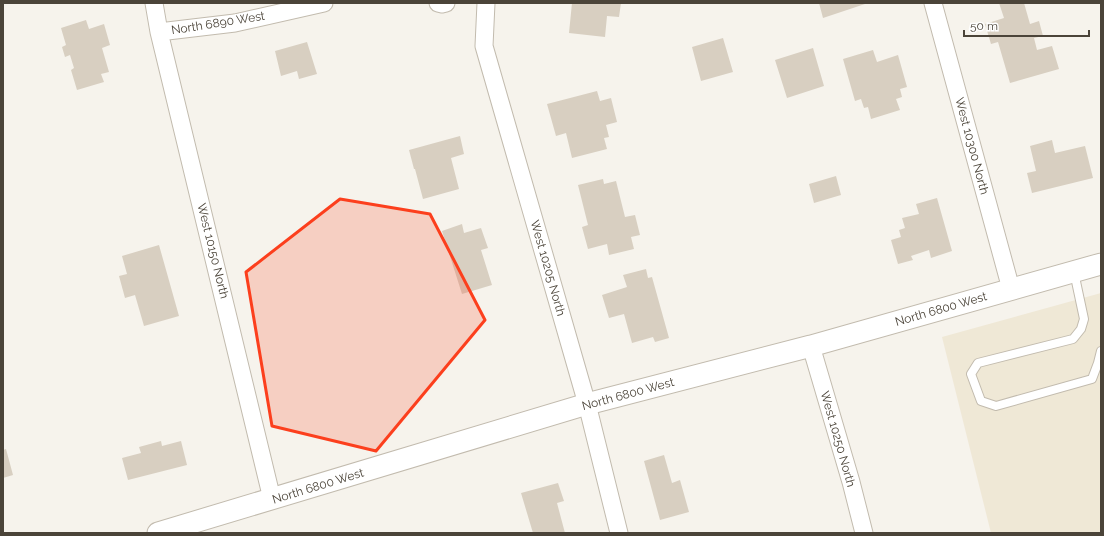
<svg xmlns="http://www.w3.org/2000/svg" width="1104" height="536" viewBox="0 0 1104 536" font-family="Raleway,sans-serif">
	<style>
		.education { fill: #efe8d6 }
		.building { fill: #d8cfc1 }
		.lines { fill: none; stroke-linecap: round; stroke-linejoin: round }
		.service-casing { stroke: #c2bbae; stroke-width: 10 }
		.minor-casing { stroke: #c2bbae; stroke-width: 19 }
		.tertiary-casing { stroke: #c2bbae; stroke-width: 23 }
		.service { stroke: #fff; stroke-width: 8 }
		.minor { stroke: #fff; stroke-width: 17 }
		.tertiary { stroke: #fff; stroke-width: 21 }
		.marked { fill: #fc3f1d; fill-opacity: 0.2; stroke: #fc3f1d; stroke-width: 3; stroke-linejoin: round }
		.labels { text-anchor: middle; stroke-width: 3; stroke-linejoin: round; paint-order: stroke }
		.street-label { font-size: 12px; fill: #4b4439; stroke: #fff }
	</style>
	<rect width="100%" height="100%" fill="#f6f3ec"/>
	<path class="education" d="M1101,293V533H991L942,337Z"/>
	<path class="building" d="M572,3H621L619,17L607,16L605,37L569,33Z
		M819,3H868L823,18Z
		M999,3H1024L1030,24L1039,21L1043,36L1034,38L1037,50L1052,46L1059,69L1010,83L998,42L991,44L985,24L1004,18Z
		M86,20L89,29L104,24L110,45L102,48L109,72L101,74L104,82L77,90L71,70L74,68L70,55L65,57L62,47L66,45L61,28Z
		M723,38L733,72L701,81L692,47Z
		M307,42L317,74L299,79L297,71L281,76L275,51Z
		M813,48L824,86L787,98L775,60Z
		M873,50L877,62L898,55L907,87L900,89L902,97L896,99L900,110L871,119L868,107L864,108L861,99L855,101L843,59Z
		M597,91L600,101L611,98L617,122L606,125L609,137L604,138L607,149L572,158L566,133L556,136L547,104Z
		M460,136L464,154L451,158L459,189L423,199L415,169H414L409,150Z
		M1052,140L1055,153L1085,146L1093,178L1032,193L1027,173L1036,171L1030,146Z
		M836,176L841,195L814,203L809,184Z
		M603,179L604,184L616,181L625,217L635,215L640,235L631,237L634,249L609,255L607,244L588,249L582,227L588,225L578,185Z
		M937,198L952,251L931,258L929,250L911,256L913,260L898,264L891,240L901,237L899,230L905,228L902,218L919,214L916,204Z
		M462,224L464,233L481,228L488,248L481,250L492,285L462,294L442,231Z
		M159,245L179,316L144,326L135,295L125,298L119,276L127,274L122,256Z
		M646,269L648,278L652,277L669,338L655,342L653,337L632,343L624,314L609,318L602,295L627,287L623,275Z
		M161,441L162,446L181,441L187,465L128,480L122,458L141,453L139,447Z
		M6,449L13,475L3,478V450Z
		M664,455L672,483L680,480L689,512L660,520L644,461Z
		M558,483L564,501L557,503L565,533H533L521,493Z"/>
	<g class="lines">
		<defs>
			<path id="service" d="M1074,272L1084,319L1081,329L1073,339L978,363L971,374L981,401L996,406L1092,379L1098,363L1101,351"/>
			<path id="minor" d="M154,3L159,32L272,499
				M438,3L442,4L446,3
				M486,3L484,46L587,404L619,533
				M933,3L1011,289
				M159,32L235,23L324,3
				M811,346L851,482L864,533"/>
			<path id="tertiary" d="M158,533L587,404L811,346L1101,264"/>
		</defs>
		<use href="#service" class="service-casing"/>
		<use href="#minor" class="minor-casing"/>
		<use href="#tertiary" class="tertiary-casing"/>
		<use href="#service" class="service"/>
		<use href="#minor" class="minor"/>
		<use href="#tertiary" class="tertiary"/>
	</g>
	<path class="marked" d="M340,199L430,214L485,320L376,451L272,426L246,272Z"/>
	<g class="labels">
		<g class="street-label">
			<text transform="translate(218 23) rotate(-9)" y="4">North 6890 West</text>
			<text transform="translate(972 146) rotate(75)" y="4">West 10300 North</text>
			<text transform="translate(213 251) rotate(76)" y="4">West 10150 North</text>
			<text transform="translate(548 268) rotate(74)" y="4">West 10205 North</text>
			<text transform="translate(941 309) rotate(-16)" y="4">North 6800 West</text>
			<text transform="translate(628 394) rotate(-15)" y="4">North 6800 West</text>
			<text transform="translate(838 439) rotate(74)" y="4">West 10250 North</text>
			<text transform="translate(318 486) rotate(-17)" y="4">North 6800 West</text>
		</g>
	</g>
	<rect width="1104" height="536" fill="none" stroke="#4b4439" stroke-width="8"/>
	<path d="M964 30v6h125v-6" fill="none" stroke="#4b4439" stroke-width="2"/>
	<text x="970" y="30" font-size="12" fill="#4b4439" stroke="#ffffff" stroke-width="3" paint-order="stroke">50 m</text>
</svg>
